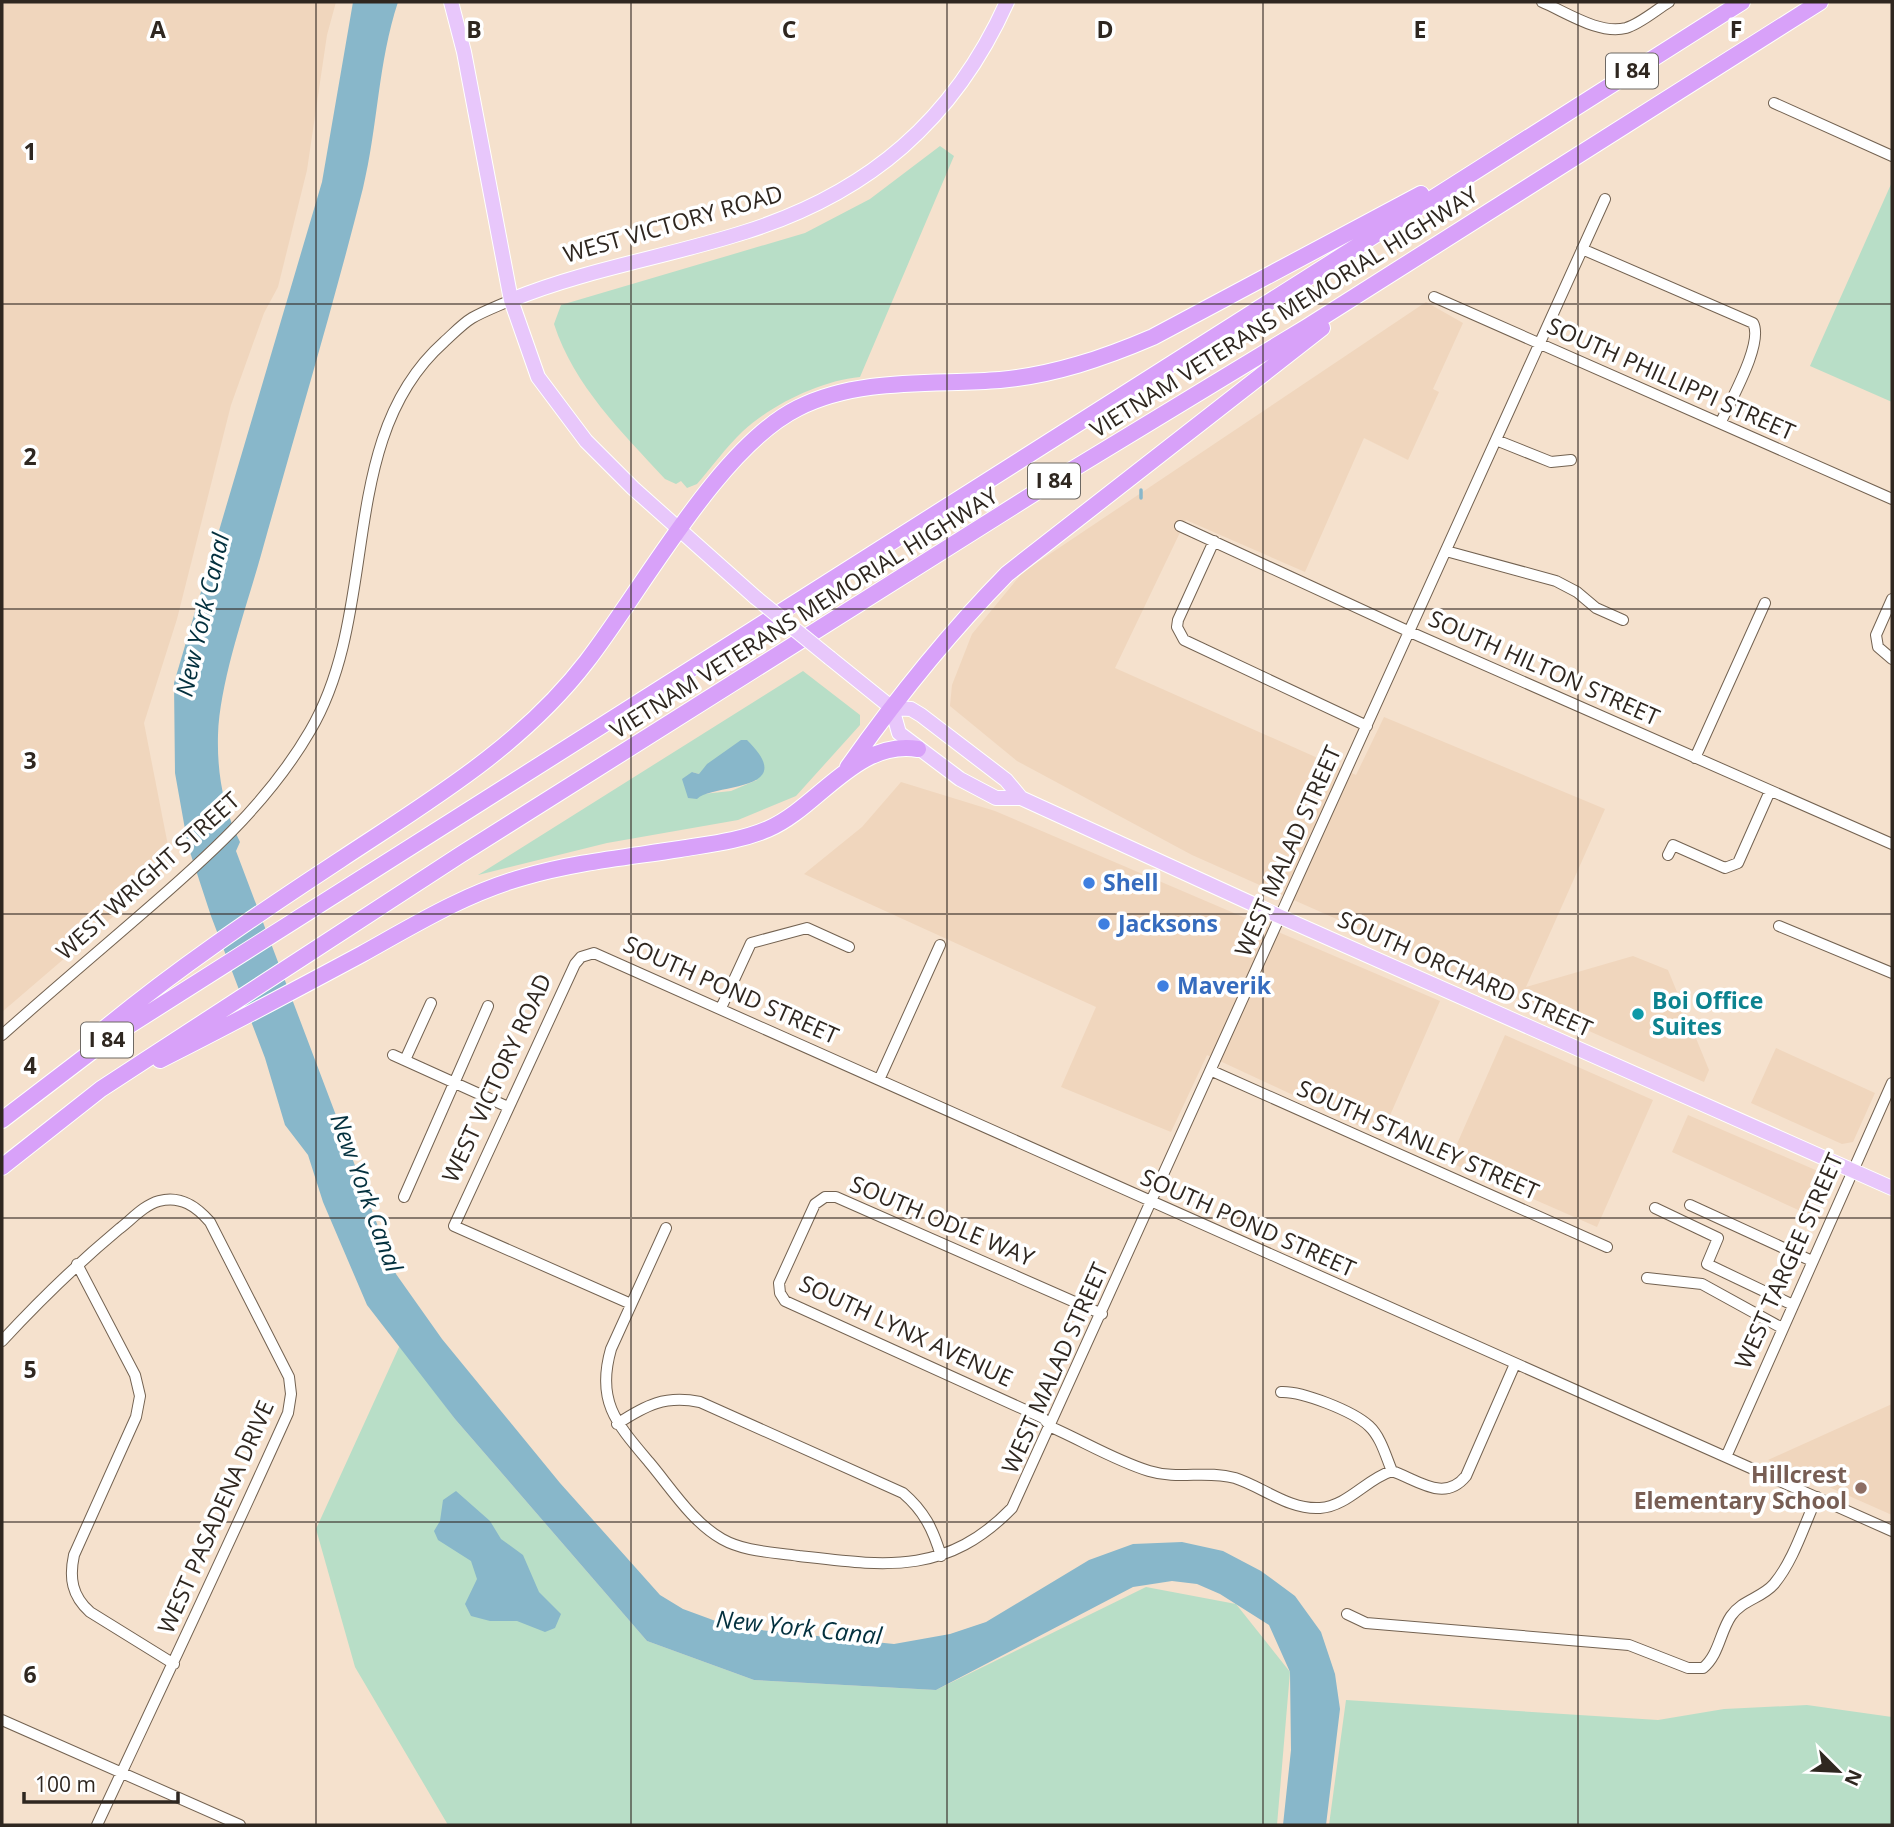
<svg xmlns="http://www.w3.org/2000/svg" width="1894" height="1827" viewBox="0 0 1894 1827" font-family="'Open Sans',sans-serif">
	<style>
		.built { fill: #f0d6bd }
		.green { fill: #b8dec7; fill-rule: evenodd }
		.water { fill: #88b7ca }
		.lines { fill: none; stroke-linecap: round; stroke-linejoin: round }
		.stream { stroke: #88b7ca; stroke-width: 3.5 }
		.minor-casing { stroke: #736251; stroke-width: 12 }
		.major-casing { stroke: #fff; stroke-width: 16 }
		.highway-casing { stroke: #fff; stroke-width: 18 }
		.minor { stroke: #fff; stroke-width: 10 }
		.major { stroke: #e8c7fb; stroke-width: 14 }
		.highway { stroke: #d8a1f9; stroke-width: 16 }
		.major-bridge-casing { stroke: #fff; stroke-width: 16; stroke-linecap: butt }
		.major-bridge { stroke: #e8c7fb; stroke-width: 14 }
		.grid { fill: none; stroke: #2f2720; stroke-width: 2; stroke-opacity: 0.55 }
		.shop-dot { fill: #3f7fe0; stroke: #fff; stroke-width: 2.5 }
		.culture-dot { fill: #0f9aa8; stroke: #fff; stroke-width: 2.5 }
		.education-dot { fill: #8d6e63; stroke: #fff; stroke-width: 2.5 }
		.labels { text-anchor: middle; stroke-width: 7; stroke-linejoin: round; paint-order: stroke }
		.shield { fill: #fff; stroke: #6d6863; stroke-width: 2 }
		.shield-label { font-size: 21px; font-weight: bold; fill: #2f2720 }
		.street-label { font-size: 23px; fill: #2f2720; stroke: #fff }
		.shop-label { font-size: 23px; font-weight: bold; fill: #366cbe; stroke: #fff; text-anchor: start }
		.culture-label { font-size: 23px; font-weight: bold; fill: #0d838f; stroke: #fff; text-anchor: start }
		.education-label { font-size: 23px; font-weight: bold; fill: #785e54; stroke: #fff; text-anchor: end }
		.water-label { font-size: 24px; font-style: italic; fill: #03303e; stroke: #fff }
		.grid-label { font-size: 23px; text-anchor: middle; font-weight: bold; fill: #2f2720; stroke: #fff; stroke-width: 7; stroke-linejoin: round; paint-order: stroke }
	</style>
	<rect width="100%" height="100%" fill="#f5e1cd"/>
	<path class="built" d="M2,2H336L327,35L307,170L278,287L264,313L231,405L177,619L144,723L172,866L2,1012Z
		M1426,302L1463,323L1433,389L1439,392L1408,460L1364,438L1305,572L1186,520L1115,668L1356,775L1384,717L1605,809L1526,987L1633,956L1668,970L1709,1070L1704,1082L1192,855L1017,761L950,706L952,685L972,634L1023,572Z
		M901,782L995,811L1440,1001L1381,1136L1207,1055L1171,1132L1061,1087L1096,1007L804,874L862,827Z
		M1505,1035L1653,1100L1597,1227L1449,1162Z
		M1776,1048L1875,1093L1853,1142L1842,1144L1751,1103Z
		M1688,1115L1827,1175L1832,1188L1818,1219L1672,1152Z
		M1892,1404V1515L1768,1460Z"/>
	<path class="green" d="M940,146L954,156L860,377C820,381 773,404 743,431C726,447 712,467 697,484L687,488L681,481L676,484L665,479C622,432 574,386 554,324L561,305L805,233L870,199Z
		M1892,182V402L1810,366Z
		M803,671L860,715V725L796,796L738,820L607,843L478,875ZM692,772L699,774L757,780L731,791L703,794Z
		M400,1345L455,1419L647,1641L754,1680L936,1690L1146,1587L1236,1604L1290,1672L1277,1825H448L355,1667L316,1529Z
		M1346,1700L1658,1720L1724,1709L1807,1705L1892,1717V1825H1329Z"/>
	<path class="water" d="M353,2H398C378,62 378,126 363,188C332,311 295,433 261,555C246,609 220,680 218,735C217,773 223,808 240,842L236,851L396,1274L442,1339L560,1483L660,1595L683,1609L732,1627L894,1644L950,1634L986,1622L1089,1560L1133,1544L1182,1542L1223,1551L1261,1571L1295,1596L1321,1632L1335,1674L1340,1709L1326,1825H1283L1291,1750L1290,1672L1269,1625L1220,1594L1197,1584L1172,1581L1133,1587L936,1690L754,1680L647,1641L455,1419L367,1305L323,1202L308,1155L285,1125L265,1058L211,916L188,846L175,773L174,683L322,182Z
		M741,740H747C801,793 714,783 697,799L688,798L682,779L692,772L699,774L707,764Z
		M456,1491L490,1521L501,1539L523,1555L539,1592L561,1614L555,1628L545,1632L517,1621H490L471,1616L465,1604L477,1579L471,1561L438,1540L434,1531L440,1521L443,1500Z"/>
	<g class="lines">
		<path class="stream" d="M1141,498V490"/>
		<defs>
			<path id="minor" d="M1542,2C1566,12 1599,35 1626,28C1640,24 1656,10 1669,2
				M1774,103L1892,156
				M1582,249L1753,323C1764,343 1730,401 1721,422
				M1434,297L1892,499
				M1496,440L1551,462L1571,460
				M1180,526L1410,632L1892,844
				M1214,541L1178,620L1177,627L1184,640L1367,726
				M1446,551L1556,581L1577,592L1596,608L1623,620
				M1892,599L1876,635L1878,647L1892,659
				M1695,758L1765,603
				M1668,855L1673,845L1725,868L1738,863L1770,791
				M1779,926L1892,973
				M721,1008L751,943L807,928L849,947
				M2,1035C47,995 93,956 138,917C203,861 267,805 310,731C382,609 335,439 444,342C453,334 462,324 472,318C484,311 498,306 511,300
				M393,1055L508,1107
				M405,1060L431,1003
				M1212,1071L1607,1247
				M879,1080L940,945
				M404,1197L488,1006
				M1690,1205L1812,1261
				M1655,1208L1718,1238L1707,1264L1793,1305
				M666,1228L611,1349C596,1401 616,1423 649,1462C671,1488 692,1522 722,1539C745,1552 773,1552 799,1556C885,1566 946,1576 1012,1508L1605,199
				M77,1264L135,1375L140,1396L136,1417L74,1555C69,1578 72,1596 90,1612L174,1664
				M1647,1278L1702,1284L1782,1328
				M631,1304L454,1226L575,964L581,957L594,953L1892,1531
				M1102,1314L836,1197H825L815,1204L779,1283L780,1293L785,1301L1043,1418L1051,1427C1083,1441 1116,1461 1149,1471C1178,1480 1206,1470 1235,1478C1263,1487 1289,1510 1320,1508C1348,1506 1366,1479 1392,1471C1418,1480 1444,1503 1466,1476L1515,1364
				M2,1341C39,1301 77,1264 119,1229C131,1220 144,1205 159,1201C181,1195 197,1207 210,1222L289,1377L291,1394L288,1413C226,1551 161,1688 97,1825
				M1281,1392C1302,1391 1353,1411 1369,1426C1381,1437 1386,1457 1392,1471
				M617,1424C646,1405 665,1395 700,1402L903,1493C924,1511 933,1529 941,1556
				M1726,1457L1892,1083
				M1347,1614L1366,1623L1629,1645L1688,1668H1703C1719,1655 1720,1632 1731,1616C1742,1600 1762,1598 1774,1584C1794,1560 1804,1525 1817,1497
				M2,1720L240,1825"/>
			<path id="major" d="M451,2L464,52L511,300L538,377L586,441L633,488L755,597
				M511,300C587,269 667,257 745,232C869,193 954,120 1007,2
				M830,658L892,708L911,709L921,715L1006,780L1021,798
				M892,708L899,733L960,779L996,798H1021L1281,917L1892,1188"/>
			<path id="highway" d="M848,767C896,699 949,633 1007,574L1322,328
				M92,1039C170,973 255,916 340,860C429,801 521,747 587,661C642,590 719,447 798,408C859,377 934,385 1000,380C1054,375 1104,358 1153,337L1421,194
				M160,1060C228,1026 295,990 362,954C414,925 466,893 524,877C575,862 629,857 680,849C710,844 740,841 768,829C819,807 856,739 918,749
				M2,1120L108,1039L1742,2
				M2,1167L101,1089L460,855L1060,477L1307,327L1820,2"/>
		</defs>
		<use href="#minor" class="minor-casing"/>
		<use href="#major" class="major-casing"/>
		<use href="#highway" class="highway-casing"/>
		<use href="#minor" class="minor"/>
		<use href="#major" class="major"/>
		<use href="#highway" class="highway"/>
		<defs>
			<path id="major-bridge" d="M755,597L830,658"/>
		</defs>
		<use href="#major-bridge" class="major-bridge-casing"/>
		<use href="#major-bridge" class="major-bridge"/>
	</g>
	<path class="grid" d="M316,2V1825M631,2V1825M947,2V1825M1263,2V1825M1578,2V1825M2,304H1892M2,609H1892M2,914H1892M2,1218H1892M2,1522H1892"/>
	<g class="shop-dot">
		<circle cx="1089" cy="883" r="7"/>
		<circle cx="1104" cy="924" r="7"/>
		<circle cx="1163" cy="986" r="7"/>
	</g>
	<circle class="culture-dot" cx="1638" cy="1014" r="7"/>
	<circle class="education-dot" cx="1861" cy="1488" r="7"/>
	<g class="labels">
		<g class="shield">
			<rect x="1606" y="53.5" width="52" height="35" rx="5"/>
			<rect x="1028" y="463.5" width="52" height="35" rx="5"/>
			<rect x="81" y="1022.5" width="52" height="35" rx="5"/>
		</g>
		<g class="shield-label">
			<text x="1632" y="78">I 84</text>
			<text x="1054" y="488">I 84</text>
			<text x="107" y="1047">I 84</text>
		</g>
		<g class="street-label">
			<text transform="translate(673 224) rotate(-16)" y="8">WEST VICTORY ROAD</text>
			<text transform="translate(1284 312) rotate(-32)" y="8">VIETNAM VETERANS MEMORIAL HIGHWAY</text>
			<text transform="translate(1671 379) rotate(24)" y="8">SOUTH PHILLIPPI STREET</text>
			<text transform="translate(804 613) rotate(-32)" y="8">VIETNAM VETERANS MEMORIAL HIGHWAY</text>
			<text transform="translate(1544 668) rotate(24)" y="8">SOUTH HILTON STREET</text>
			<text transform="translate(1288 851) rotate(-66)" y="8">WEST MALAD STREET</text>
			<text transform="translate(148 876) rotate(-42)" y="8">WEST WRIGHT STREET</text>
			<text transform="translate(1465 974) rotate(24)" y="8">SOUTH ORCHARD STREET</text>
			<text transform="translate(731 990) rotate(24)" y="8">SOUTH POND STREET</text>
			<text transform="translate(497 1078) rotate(-65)" y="8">WEST VICTORY ROAD</text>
			<text transform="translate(1418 1140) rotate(24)" y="8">SOUTH STANLEY STREET</text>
			<text transform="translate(942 1221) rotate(23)" y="8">SOUTH ODLE WAY</text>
			<text transform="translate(1248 1223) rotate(24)" y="8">SOUTH POND STREET</text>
			<text transform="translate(1789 1261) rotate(-66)" y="8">WEST TARGEE STREET</text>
			<text transform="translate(906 1331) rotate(25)" y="8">SOUTH LYNX AVENUE</text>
			<text transform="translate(1055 1368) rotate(-66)" y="8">WEST MALAD STREET</text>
			<text transform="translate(216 1517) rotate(-66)" y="8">WEST PASADENA DRIVE</text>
		</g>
		<g class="shop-label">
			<text x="1103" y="891">Shell</text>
			<text x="1118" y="932">Jacksons</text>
			<text x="1177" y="994">Maverik</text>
		</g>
		<g class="culture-label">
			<text x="1652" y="1009">Boi Office<tspan x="1652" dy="26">Suites</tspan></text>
		</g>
		<g class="education-label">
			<text x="1847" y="1483">Hillcrest<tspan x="1847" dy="26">Elementary School</tspan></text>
		</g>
		<g class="water-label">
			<text transform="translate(203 615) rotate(-77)" y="8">New York Canal</text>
			<text transform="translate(366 1193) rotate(70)" y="8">New York Canal</text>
			<text transform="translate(799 1628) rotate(6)" y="8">New York Canal</text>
		</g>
	</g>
	<g class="grid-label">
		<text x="158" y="38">A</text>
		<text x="474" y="38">B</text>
		<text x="789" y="38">C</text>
		<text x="1105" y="38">D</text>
		<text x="1420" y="38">E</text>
		<text x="1736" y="38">F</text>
		<text x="30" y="160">1</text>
		<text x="30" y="465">2</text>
		<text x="30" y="769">3</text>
		<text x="30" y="1074">4</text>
		<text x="30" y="1378">5</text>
		<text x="30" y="1683">6</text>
	</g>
	<rect width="1894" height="1827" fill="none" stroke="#2f2720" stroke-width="7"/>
	<g transform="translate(1838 1771) rotate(114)" stroke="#ffffff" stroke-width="5" paint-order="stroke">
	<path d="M0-5L12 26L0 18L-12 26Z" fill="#2f2720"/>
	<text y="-10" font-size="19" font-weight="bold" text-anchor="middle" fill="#2f2720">N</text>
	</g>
	<path d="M24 1792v10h154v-10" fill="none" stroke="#2f2720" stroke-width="3.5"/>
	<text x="35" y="1792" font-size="21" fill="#2f2720" stroke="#ffffff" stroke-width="5" paint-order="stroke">100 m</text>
</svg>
